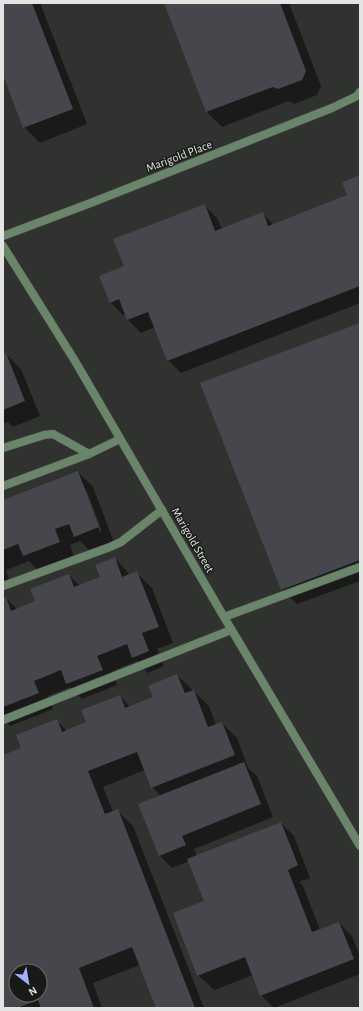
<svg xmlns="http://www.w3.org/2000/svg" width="363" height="1011" viewBox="0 0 363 1011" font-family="'Alegreya Sans',sans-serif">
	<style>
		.shadow { fill: #0007; fill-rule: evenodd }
		.building { fill: #46474c; fill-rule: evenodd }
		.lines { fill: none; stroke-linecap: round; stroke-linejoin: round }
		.service-casing { stroke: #4c4f4c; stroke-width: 9 }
		.minor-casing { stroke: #4c4f4c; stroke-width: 9 }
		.service { stroke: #6a856a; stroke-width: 8 }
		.minor { stroke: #6a856a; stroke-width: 8 }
		.labels { text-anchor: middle; stroke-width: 3; stroke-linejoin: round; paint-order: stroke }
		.street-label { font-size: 12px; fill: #e2e5e2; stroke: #181a18 }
	</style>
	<rect width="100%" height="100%" fill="#2f322f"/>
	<path class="shadow" d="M3,3H40L87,124L40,143L24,127L3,72Z
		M165,3H289L321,86L317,95L294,104L289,101L222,127L207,112Z
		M360,176V303L181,373L168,360L155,327L141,333L128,320L126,314L123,315L110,302L125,267L204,205L217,218L222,229L262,213L274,225L349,196Z
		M360,324V581L297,604L282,589Z
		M6,354L21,369L40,416L13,427L8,422L3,424V355Z
		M78,472L93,487L114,542L90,551L80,541L70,545L74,558L39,571L29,561L6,570L10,583L3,585V501ZM84,489H86L102,531L100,532Z
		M115,558L130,575L136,572L152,588L173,643L157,649L164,666L148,673L137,661L112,671L117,685L82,699L70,687L48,696L53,709L10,726L3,719V599L6,598L17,609L36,602L69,575L80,586L101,578Z
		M177,675L209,706L216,725L222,723L237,738L248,768L257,776L273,817L194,849L197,856L281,823L294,836L310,878L299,882L303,886L320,930L339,923L352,936L360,957V974L274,1008L261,995L253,975L214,990L198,975L206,902L189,861L172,868L159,855L161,796L152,787L145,770L103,787L113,812L118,811L133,826L204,1008H157L140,965L93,983L102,1008H3V756L22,748L56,720L67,731L88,723L120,696L130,707L154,698ZM16,971H40V995H16Z"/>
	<path class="building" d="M3,3H32L73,109L23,128L3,75Z
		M164,3H280L306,71L302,80L278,89L273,87L206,112Z
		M360,175V286L167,361L148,312L127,320L119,299L110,303L99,276L124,266L113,239L205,204L215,231L263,212L268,226L347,195L342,182Z
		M360,323V560L281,590L200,383Z
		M6,353L25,401L3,410V354Z
		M78,471L99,527L74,537L69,524L55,529L60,542L23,556L18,544L3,550V500Z
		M115,557L122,577L137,571L159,627L142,633L149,651L132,658L127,644L97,656L103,670L66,684L61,670L34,681L39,693L3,707V598L6,597L11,611L35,601L30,589L69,574L74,587L100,577L95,565Z
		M177,674L185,693L194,690L208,727L222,722L235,755L151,788L137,752L88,771L105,814L118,809L195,1008H156L132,947L79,968L94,1008H41L38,1000L17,1008H3V755L21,748L16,735L57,719L62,732L86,722L81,710L120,695L125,708L153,697L148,686ZM16,971H40V995H16Z
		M244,762L261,804L182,836L186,845L159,856L138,804Z
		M281,822L298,865L288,870L312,932L339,922L354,959L260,996L245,957L197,976L173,913L204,901L187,859Z"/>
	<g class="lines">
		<defs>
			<path id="service" d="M3,448L44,435L53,434L89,454
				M3,486L89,454L120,439
				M3,586L110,547L121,542L162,510
				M224,617L360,567
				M3,720L231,630"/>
			<path id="minor" d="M3,236L88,204L332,108L357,96L360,92
				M3,246L75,361L224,617L360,846"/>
		</defs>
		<use href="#service" class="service-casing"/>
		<use href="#minor" class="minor-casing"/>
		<use href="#service" class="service"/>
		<use href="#minor" class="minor"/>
	</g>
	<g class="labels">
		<g class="street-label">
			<text transform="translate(179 156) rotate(-21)" y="4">Marigold Place</text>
			<text transform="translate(193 540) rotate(60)" y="4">Marigold Street</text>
		</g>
	</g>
	<rect width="363" height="1011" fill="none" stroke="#e2e5e2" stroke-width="8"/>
	<g transform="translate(28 983) rotate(149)"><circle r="19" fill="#181a18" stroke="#696b69"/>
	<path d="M0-3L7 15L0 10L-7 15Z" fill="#a5b1fc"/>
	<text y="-6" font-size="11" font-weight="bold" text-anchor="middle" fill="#e2e5e2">N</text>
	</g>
</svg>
